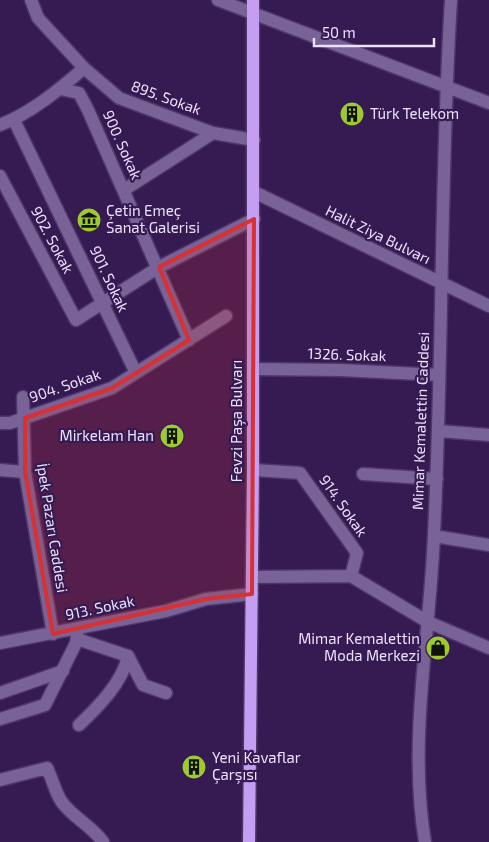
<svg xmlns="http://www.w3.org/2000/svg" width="489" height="842" viewBox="0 0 489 842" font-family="'Exo 2',sans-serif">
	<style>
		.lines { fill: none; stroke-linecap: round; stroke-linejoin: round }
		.minor-casing { stroke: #4f366a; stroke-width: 15 }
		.major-casing { stroke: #4f366a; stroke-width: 15 }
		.minor { stroke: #796296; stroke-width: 12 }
		.major { stroke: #c49ef3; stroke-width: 12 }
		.marked { fill: #d73133; fill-opacity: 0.2; stroke: #d73133; stroke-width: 4; stroke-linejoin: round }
		.labels { text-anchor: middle; stroke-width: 4.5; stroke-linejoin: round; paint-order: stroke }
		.street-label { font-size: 15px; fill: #ece0fc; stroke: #361a52 }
		.poi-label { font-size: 15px; fill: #ece0fc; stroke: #361a52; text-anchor: start }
	</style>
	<rect width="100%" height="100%" fill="#361a52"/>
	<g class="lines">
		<defs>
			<path id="minor" d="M31,0L38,18L84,68L119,98L213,133L254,140
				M218,0L489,103
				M60,89L79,93L88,110L189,340
				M14,120L135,371
				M0,125C31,113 59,90 84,68
				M0,176L76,320L159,267L254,219
				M124,190L213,133
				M254,192L489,306
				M253,369L341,370L439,375
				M23,397L25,472L53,634
				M0,423H10L112,388L226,316
				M439,431L489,435
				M0,470L25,472
				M253,470L300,473L357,553L351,576
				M363,474L437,479
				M434,536L489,545
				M351,576L428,622L489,648
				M252,577L351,576
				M77,639L128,656L143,685L166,693
				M0,643L166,611L206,599L252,594
				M0,693L63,671
				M0,719L45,705L76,643L78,629
				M79,725C98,707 123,682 128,656
				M0,780L47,768C52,778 55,791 61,801C72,817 92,826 103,842
				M425,842C408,739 430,637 434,534C443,356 440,178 451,0"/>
			<path id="major" d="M249,842L253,470V0"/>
		</defs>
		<use href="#minor" class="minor-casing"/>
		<use href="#major" class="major-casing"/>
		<use href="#minor" class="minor"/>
		<use href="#major" class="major"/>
	</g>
	<path class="marked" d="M254,219L252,594L206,599L53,634L25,472V418L112,388L189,340L159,267Z"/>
	<defs>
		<symbol id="building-disc" viewBox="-11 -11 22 22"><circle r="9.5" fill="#9fca2d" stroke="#361a52"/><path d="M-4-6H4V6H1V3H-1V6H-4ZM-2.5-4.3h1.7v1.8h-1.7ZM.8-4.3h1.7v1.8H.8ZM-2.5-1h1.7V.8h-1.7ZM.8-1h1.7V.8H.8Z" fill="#111"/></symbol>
		<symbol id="museum-disc" viewBox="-11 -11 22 22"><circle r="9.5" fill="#9fca2d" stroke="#361a52"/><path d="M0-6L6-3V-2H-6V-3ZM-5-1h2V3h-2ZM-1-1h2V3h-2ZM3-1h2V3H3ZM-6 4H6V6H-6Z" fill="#111"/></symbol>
		<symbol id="shop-disc" viewBox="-11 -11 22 22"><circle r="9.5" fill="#9fca2d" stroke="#361a52"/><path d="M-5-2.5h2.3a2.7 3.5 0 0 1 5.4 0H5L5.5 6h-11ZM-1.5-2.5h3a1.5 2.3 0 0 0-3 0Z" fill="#111"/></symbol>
	</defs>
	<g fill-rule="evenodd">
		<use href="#building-disc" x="338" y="100" width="28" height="28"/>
		<use href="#museum-disc" x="75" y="206" width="28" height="28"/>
		<use href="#building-disc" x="158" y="422" width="28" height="28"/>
		<use href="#shop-disc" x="424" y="634" width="28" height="28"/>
		<use href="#building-disc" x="180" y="753" width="28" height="28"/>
	</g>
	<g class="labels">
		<g class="street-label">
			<text transform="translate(166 98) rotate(20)" y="5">895. Sokak</text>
			<text transform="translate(122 145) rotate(66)" y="5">900. Sokak</text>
			<text transform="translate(378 235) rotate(26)" y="5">Halit Ziya Bulvarı</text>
			<text transform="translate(52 240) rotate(62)" y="5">902. Sokak</text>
			<text transform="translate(109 279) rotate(65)" y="5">901. Sokak</text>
			<text transform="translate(347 355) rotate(2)" y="5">1326. Sokak</text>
			<text transform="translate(65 386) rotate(-19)" y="5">904. Sokak</text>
			<text transform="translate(237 421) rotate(-90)" y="5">Fevzi Paşa Bulvarı</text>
			<text transform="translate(421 421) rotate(-88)" y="5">Mimar Kemalettin Caddesi</text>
			<text transform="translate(343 506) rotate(55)" y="5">914. Sokak</text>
			<text transform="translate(52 528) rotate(81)" y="5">İpek Pazarı Caddesi</text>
			<text transform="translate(100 608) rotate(-12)" y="5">913. Sokak</text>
		</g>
		<g class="poi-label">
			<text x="370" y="119">Türk Telekom</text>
			<text x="106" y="216">Çetin Emeç<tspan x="106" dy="17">Sanat Galerisi</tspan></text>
			<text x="154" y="441" text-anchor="end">Mirkelam Han</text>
			<text x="420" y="644" text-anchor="end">Mimar Kemalettin<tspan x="420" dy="17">Moda Merkezi</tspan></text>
			<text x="212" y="763">Yeni Kavaflar<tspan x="212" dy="17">Çarşısı</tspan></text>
		</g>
	</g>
	<path d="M314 38v8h120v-8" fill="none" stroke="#ece0fc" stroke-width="2.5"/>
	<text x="322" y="38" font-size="15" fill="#ece0fc" stroke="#361a52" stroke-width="4" paint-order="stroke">50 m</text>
</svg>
